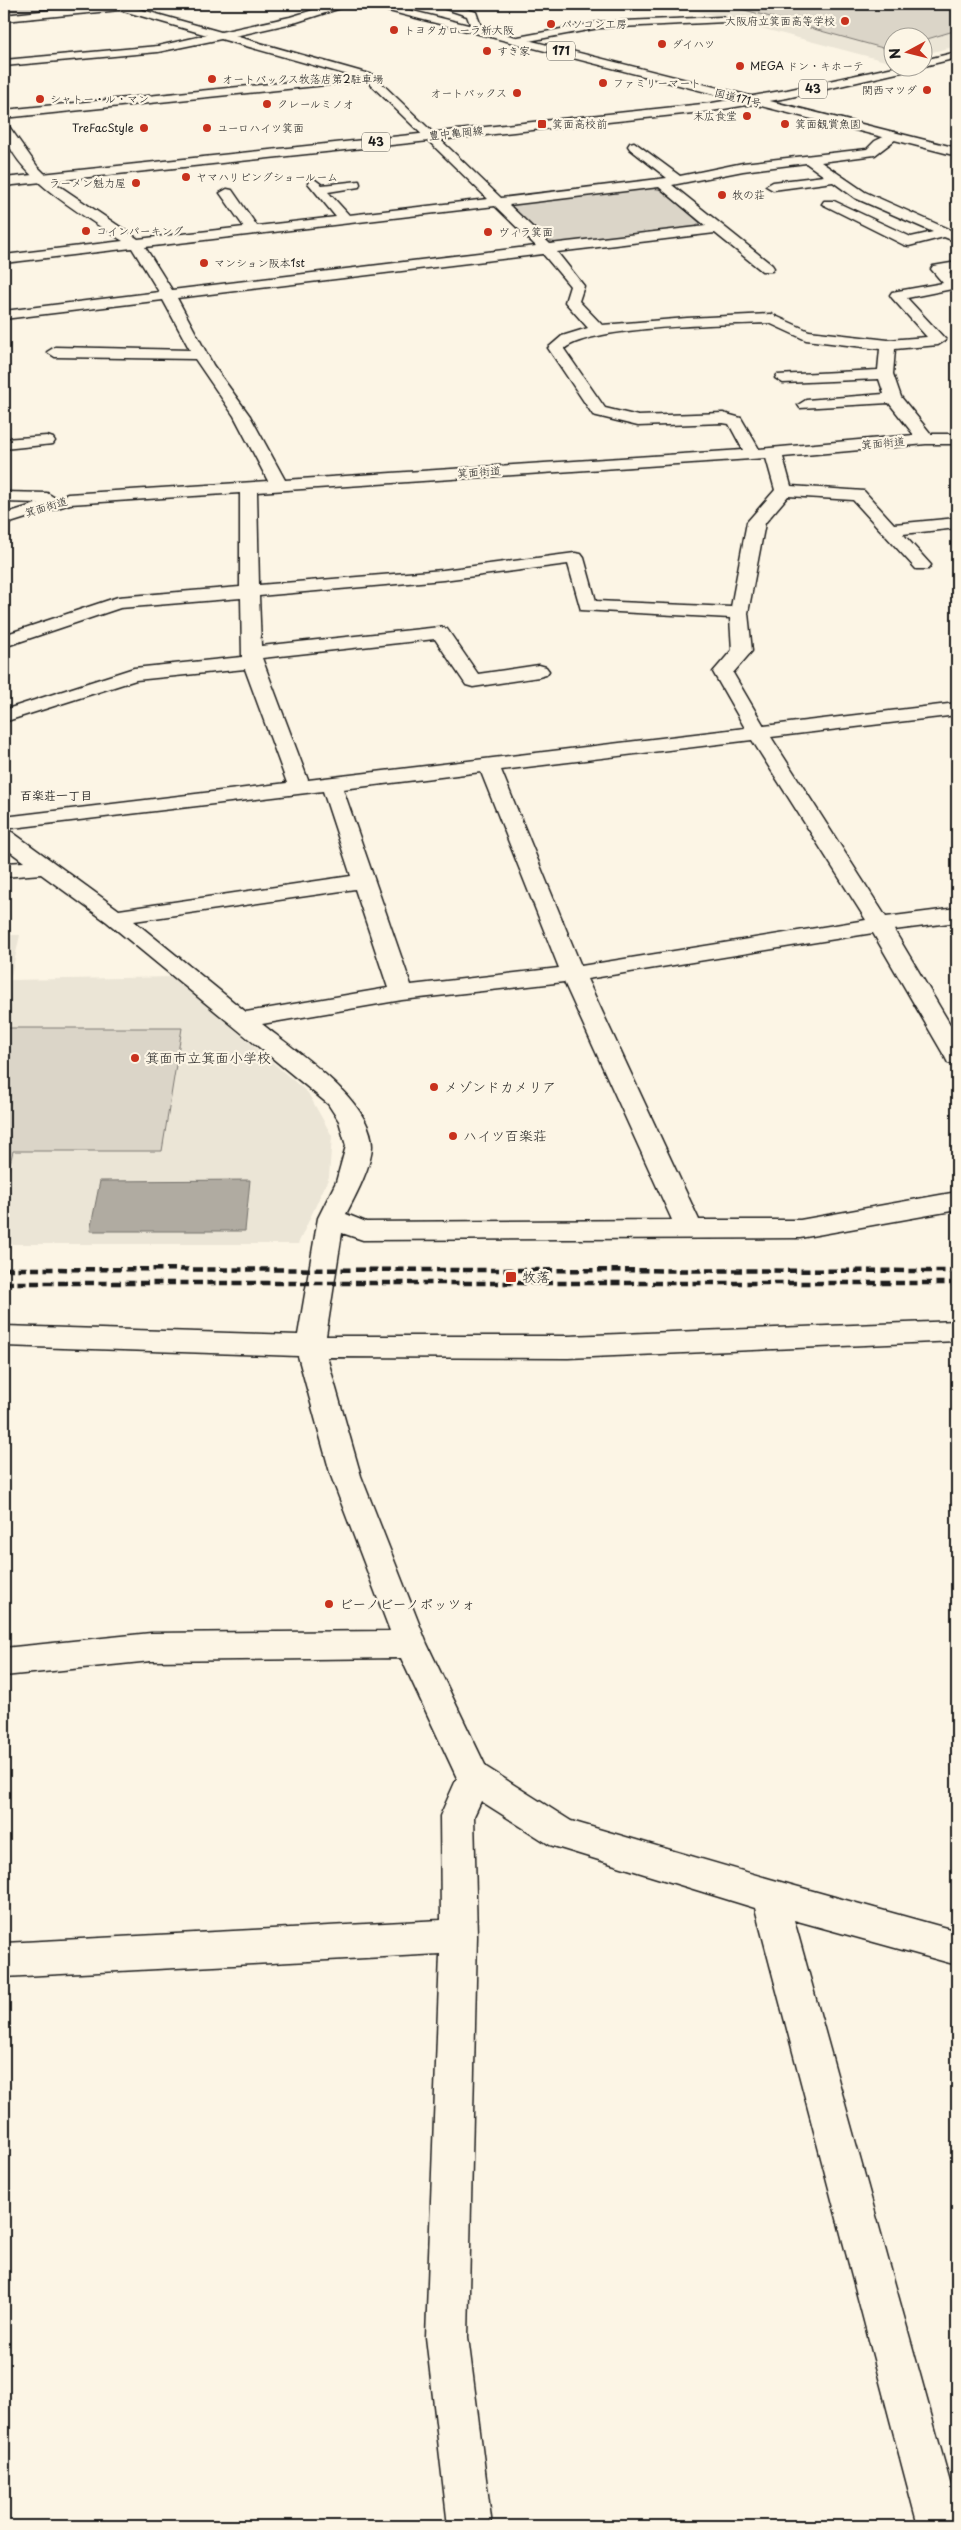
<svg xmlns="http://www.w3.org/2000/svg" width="961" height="2530" viewBox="0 0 961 2530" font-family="'Playpen Sans','Klee One',sans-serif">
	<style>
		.built { fill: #ebe5d6 }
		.green { fill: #dbd5c8; stroke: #7c7872 }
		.water { fill: #b0aba1; stroke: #75726c }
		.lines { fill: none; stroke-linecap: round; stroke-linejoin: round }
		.minor-casing { stroke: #1c1c1c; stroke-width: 3 }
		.major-casing { stroke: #1c1c1c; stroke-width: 3 }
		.highway-casing { stroke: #1c1c1c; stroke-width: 3 }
		.minor { fill: #fcf5e5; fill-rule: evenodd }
		.major { fill: #fcf5e5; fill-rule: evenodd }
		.highway { fill: #fcf5e5; fill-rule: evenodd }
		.rail { stroke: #1c1c1c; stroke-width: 4.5; stroke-dasharray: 9 4.5; stroke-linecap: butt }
		.poi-dot { fill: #c8321e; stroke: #fcf5e5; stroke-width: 2 }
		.labels { text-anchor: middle; stroke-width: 4.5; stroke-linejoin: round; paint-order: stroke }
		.far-poi-label { font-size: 11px; fill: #1c1c1c; stroke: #fcf5e5; text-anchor: start }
		.far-street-label { font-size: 11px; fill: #1c1c1c; stroke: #fcf5e5 }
		.shield { fill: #fcf5e5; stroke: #5f5d58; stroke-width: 1 }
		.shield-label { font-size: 12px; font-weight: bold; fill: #1c1c1c }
		.far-neighbourhood-label { font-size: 12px; font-weight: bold; fill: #1c1c1c; stroke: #fcf5e5 }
		.poi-label { font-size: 14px; fill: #1c1c1c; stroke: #fcf5e5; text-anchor: start }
	</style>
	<rect width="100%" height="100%" fill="#fcf5e5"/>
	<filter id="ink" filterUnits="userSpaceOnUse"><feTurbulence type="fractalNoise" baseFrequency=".02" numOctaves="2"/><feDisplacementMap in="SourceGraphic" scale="10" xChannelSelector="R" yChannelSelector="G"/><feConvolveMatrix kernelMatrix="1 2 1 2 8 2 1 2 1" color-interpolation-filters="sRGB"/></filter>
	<g filter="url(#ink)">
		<path class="built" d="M670,4H957V46L924,54V38H894L893,61L889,62Z
			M4,935H20L10,980L177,977L227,1023L308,1093L332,1136L329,1177L298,1244H4Z"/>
		<path class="green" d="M4,4H106L99,7L4,15Z
			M723,4H957V30L924,40V38H894L893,49L890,50Z
			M651,188L662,190L700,223L695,227L562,244L548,241L512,206L516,203Z
			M4,1028H182L162,1151H13L4,1189Z"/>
		<path class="water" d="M250,1180L245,1231H90L100,1181Z"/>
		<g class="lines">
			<defs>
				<path id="minor" d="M104,4H121L221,32L290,17L333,4H348L347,6L297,22L235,36L373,75L501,198L667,178L630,149L628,146L630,143L634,142L680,176L743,163L867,149L875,141L894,132L900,136L875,155L821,162L865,192L957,233V242L944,237L909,246L904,245L822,204L824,201H834L911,237L933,232L855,198L833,182L773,190L766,186L773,182L824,176L806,163L743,171L672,185L772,265L774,268L772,271H762L715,233L557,252L584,286L579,301L602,325L687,318L771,314L809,331L888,340L927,337L892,298L890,295L892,292L943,283L931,269L933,266L957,262V270L949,272L957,280V288L907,298L946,340L938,345L895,349L893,374L901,397L931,434H957V444H926L783,457L791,486L864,491L894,524L957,518V528L903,534L931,565L928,569H916L853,500L788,496L765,523L748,613L752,651L733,673L764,726L957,703V715L771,737L886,917L957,908V922L894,930L957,1036V1065L948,1063L945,1057L873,933L587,979L699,1220H800L957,1192V1210L800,1238L363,1240L342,1233L326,1336H568L957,1321V1341L568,1358L327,1357L361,1476L427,1644L486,1767L571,1821L770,1879L957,1931V1965L794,1920L957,2508V2526H918L755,1908L550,1845L481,1801L474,1816L477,1936L468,2337L492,2526H448L426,2337L440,1954L4,1977V1943L441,1920L440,1816L457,1778L401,1658L151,1661L4,1676V1648L151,1633L390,1631L331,1476L298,1356L4,1346V1326L298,1335L318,1218L336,1182L346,1146L339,1121L328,1104L107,922L41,874L4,877V863L24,862L4,847V831L12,832L119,910L351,876L323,791L4,829V817L287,783L245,669L136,680L4,722V710L134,668L242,657L241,598L120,608L4,647V635L118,597L240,587V493L70,504L4,525V514L39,503L4,502V492L47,493L55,498L68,494L268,481L234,416L195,359L55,357L47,352L55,347L190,350L163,300L4,319V311L159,292L132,248L4,263V255L123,241C87,217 4,172 4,124L8,125L37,166L52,181L138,239L244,227L220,193L227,189L232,190L257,226L336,217L308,183L314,179L322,185L359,181L360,184L359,187L328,192L349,215L488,199L365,79L360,78L359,81L355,82L4,118V110L352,76L221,39L158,52L4,66V60L158,46L207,35L120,10L4,21V15ZM659,187L706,226L550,244L509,205ZM495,206L536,246L172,290L145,247ZM543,254L570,286L565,302L588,328L562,336L548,348L593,415L638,426L723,423L729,424L743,450L285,480L250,416L213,365L177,298ZM769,323L806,340L880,349L878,370L777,375L775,378L783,383L879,379L884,394L806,400L798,405L800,408L889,403L914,435L759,449L741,418L723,413L638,416L605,408L564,349C594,325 726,325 769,323ZM766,458L775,490L747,522L731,607L596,601L584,558L581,554L575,553L443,570L259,585L257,492ZM568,564L581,610L730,618L732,650L713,672L745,728L308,780L262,658L435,639L466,685L473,687L539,677L546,675L549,671L546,667L539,665L478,674L447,629L440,627L261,646L259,596L443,580ZM752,740L866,920L581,966L501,770ZM481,772L559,968L411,985L343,789ZM355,889L388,988L246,1012L134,921ZM564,982L672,1220L366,1222L346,1214C355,1197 372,1165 372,1146C372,1100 295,1051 262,1024L402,1000Z
					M436,4H451L476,12L481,26L474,30H466L465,28L470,24L467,16L437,6Z
					M722,17L727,20L726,22L599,28L518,43L512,40L518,37L599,22Z
					M47,436L53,438L55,441L53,444L4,449V439Z"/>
				<path id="major" d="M957,52V58L924,66V60Z
					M894,67L912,68L906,71L787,98L712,111L4,186V178L712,103L787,90Z"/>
				<path id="highway" d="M368,4H385L957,148V156L369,6Z"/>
			</defs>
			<use href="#minor" class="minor-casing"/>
			<use href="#major" class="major-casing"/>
			<use href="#highway" class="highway-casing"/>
			<use href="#minor" class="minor"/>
			<use href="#major" class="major"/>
			<use href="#highway" class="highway"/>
			<path class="rail" d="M4,1269L957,1271
				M4,1283H957"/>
		</g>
	</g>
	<g class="poi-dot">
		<circle cx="845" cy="21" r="5"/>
		<circle cx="551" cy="24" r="5"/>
		<circle cx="394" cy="30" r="5"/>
		<circle cx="662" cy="44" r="5"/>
		<circle cx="487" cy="51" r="5"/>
		<circle cx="740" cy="66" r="5"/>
		<circle cx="212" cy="79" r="5"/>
		<circle cx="603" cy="83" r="5"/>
		<circle cx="927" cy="90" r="5"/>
		<circle cx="517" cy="93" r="5"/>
		<circle cx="40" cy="99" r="5"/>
		<circle cx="267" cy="104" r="5"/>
		<circle cx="747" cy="116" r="5"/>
		<rect x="537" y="119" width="10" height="10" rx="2.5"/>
		<circle cx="785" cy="124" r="5"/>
		<circle cx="144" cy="128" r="5"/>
		<circle cx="207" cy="128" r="5"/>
		<circle cx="186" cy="177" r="5"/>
		<circle cx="136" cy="183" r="5"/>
		<circle cx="722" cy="195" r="5"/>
		<circle cx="86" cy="231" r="5"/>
		<circle cx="488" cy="232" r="5"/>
		<circle cx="204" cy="263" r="5"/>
		<circle cx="135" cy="1058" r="5"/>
		<circle cx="434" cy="1087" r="5"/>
		<circle cx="453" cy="1136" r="5"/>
		<rect x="505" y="1271" width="12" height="12" rx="2.5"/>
		<circle cx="329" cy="1604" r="5"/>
	</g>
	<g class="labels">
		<g class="far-poi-label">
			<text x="835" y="25" text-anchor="end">大阪府立箕面高等学校</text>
			<text x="561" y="28">パソコン工房</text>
			<text x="404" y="34">トヨタカローラ新大阪</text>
			<text x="672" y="48">ダイハツ</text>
			<text x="497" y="55">すき家</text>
			<text x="750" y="70">MEGA ドン・キホーテ</text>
			<text x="222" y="83">オートバックス牧落店第2駐車場</text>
			<text x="613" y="87">ファミリーマート</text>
			<text x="917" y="94" text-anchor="end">関西マツダ</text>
			<text x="507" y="97" text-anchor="end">オートバックス</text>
			<text x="50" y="103">シャトー・ル・マン</text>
			<text x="277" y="108">クレールミノオ</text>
			<text x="737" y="120" text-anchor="end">末広食堂</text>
			<text x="552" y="128">箕面高校前</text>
			<text x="795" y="128">箕面観賞魚園</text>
			<text x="134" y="132" text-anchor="end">TreFacStyle</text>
			<text x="217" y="132">ユーロハイツ箕面</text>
			<text x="196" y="181">ヤマハリビングショールーム</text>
			<text x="126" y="187" text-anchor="end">ラーメン魁力屋</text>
			<text x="732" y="199">牧の荘</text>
			<text x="96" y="235">コインパーキング</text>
			<text x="498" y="236">ヴィラ箕面</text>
			<text x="214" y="267">マンション阪本1st</text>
		</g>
		<g class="far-street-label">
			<text transform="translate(738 98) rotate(14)" y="4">国道171号</text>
			<text transform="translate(456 133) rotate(-6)" y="4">豊中亀岡線</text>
			<text transform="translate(883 443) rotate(-5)" y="4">箕面街道</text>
			<text transform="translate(479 472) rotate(-4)" y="4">箕面街道</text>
			<text transform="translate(46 507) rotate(-17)" y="4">箕面街道</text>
		</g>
		<g class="shield">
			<rect x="547" y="41.5" width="28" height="19" rx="4"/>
			<rect x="799" y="79.5" width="28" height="19" rx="4"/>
			<rect x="362" y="132.5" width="28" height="19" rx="4"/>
		</g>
		<g class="shield-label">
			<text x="561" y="55">171</text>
			<text x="813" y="93">43</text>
			<text x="376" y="146">43</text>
		</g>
		<g class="far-neighbourhood-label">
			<text x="56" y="800">百楽荘一丁目</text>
		</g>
		<g class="poi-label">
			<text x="145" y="1063">箕面市立箕面小学校</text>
			<text x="444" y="1092">メゾンドカメリア</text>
			<text x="463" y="1141">ハイツ百楽荘</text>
			<text x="522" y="1282">牧落</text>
			<text x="339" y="1609">ビーノビーノポッツォ</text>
		</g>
	</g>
	<rect width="961" height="2530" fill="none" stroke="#fcf5e5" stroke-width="20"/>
	<rect x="10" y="10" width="941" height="2510" fill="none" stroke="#1c1c1c" stroke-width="2" filter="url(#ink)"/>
	<g transform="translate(908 52) rotate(263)"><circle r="24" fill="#fcf5e5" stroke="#a29e95"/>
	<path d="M0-4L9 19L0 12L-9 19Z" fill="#c8321e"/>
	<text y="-8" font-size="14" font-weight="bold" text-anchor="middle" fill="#1c1c1c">N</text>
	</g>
</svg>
